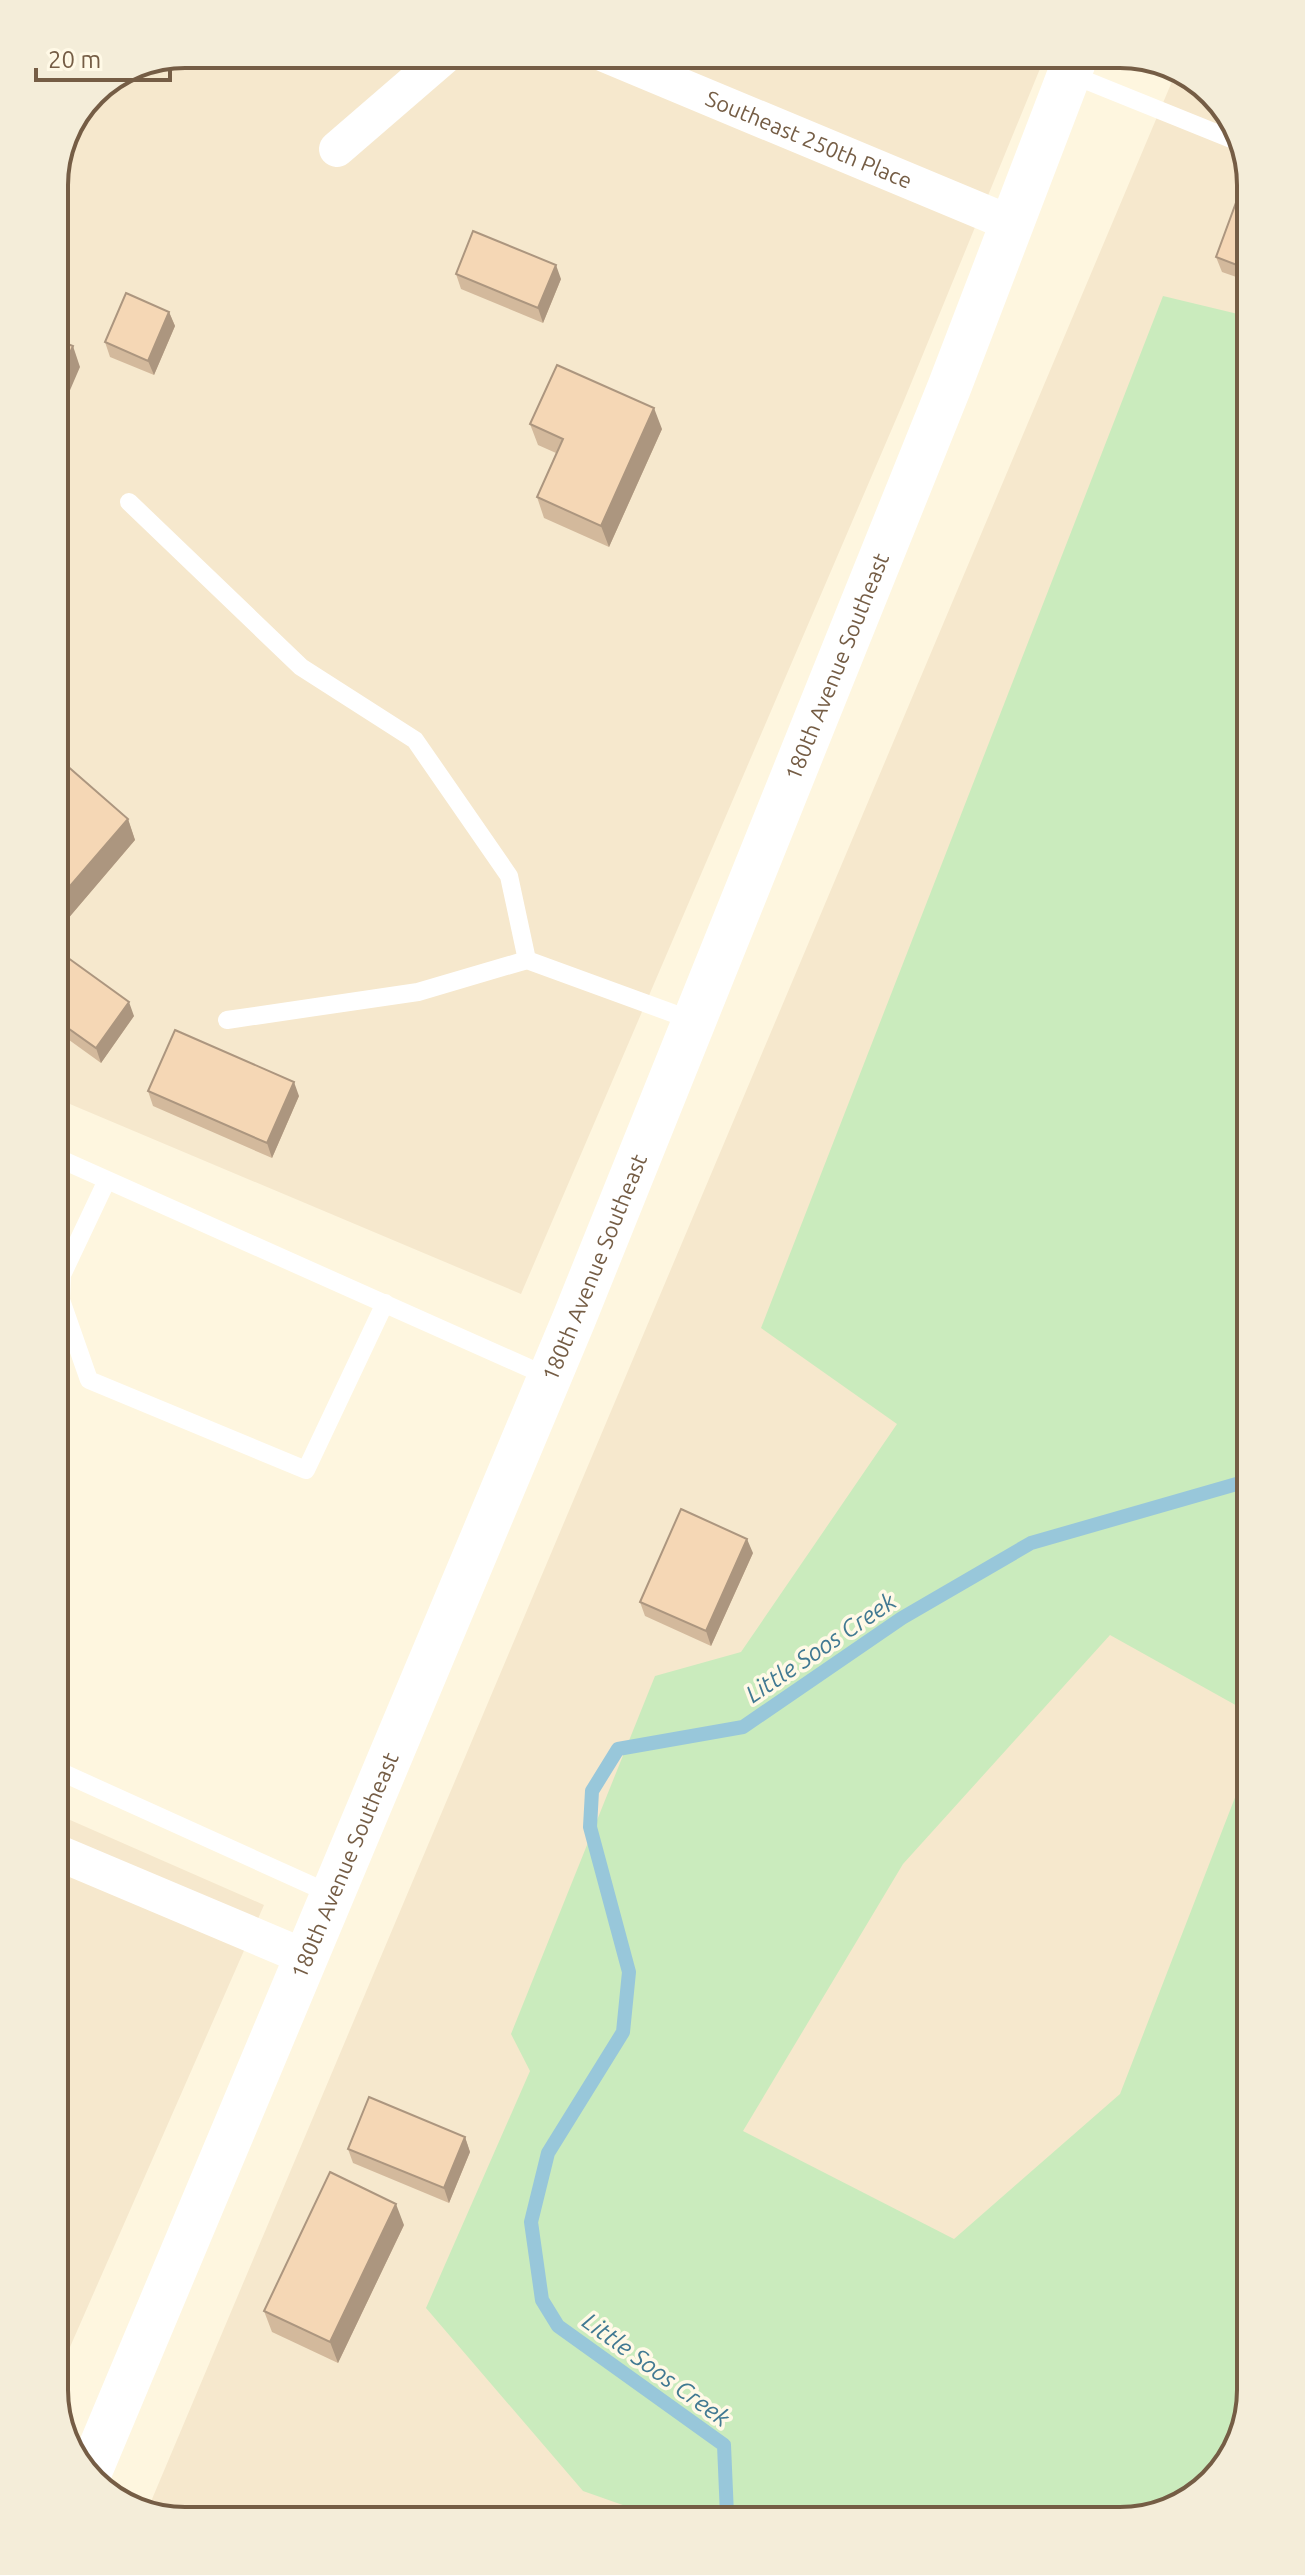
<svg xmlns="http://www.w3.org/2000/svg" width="1305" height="2575" viewBox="0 0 1305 2575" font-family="Ubuntu,sans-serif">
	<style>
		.residential { fill: #f6e8cd }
		.green { fill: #caebbd }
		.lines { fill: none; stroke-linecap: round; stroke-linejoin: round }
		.stream { stroke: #98c7da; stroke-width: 14 }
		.lane { stroke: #fff; stroke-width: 18 }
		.street { stroke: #fff; stroke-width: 36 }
		.secondary { stroke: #fff; stroke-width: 44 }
		.wall { fill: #d3b99c }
		.shaded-wall { fill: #ac967f }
		.building { fill: #f5d7b5; stroke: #ac967f; stroke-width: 2 }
		.labels { text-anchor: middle; stroke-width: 7; stroke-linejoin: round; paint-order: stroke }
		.street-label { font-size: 22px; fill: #755d45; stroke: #fff9e6 }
		.water-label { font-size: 24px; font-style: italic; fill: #417992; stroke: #fff9e6 }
		.rim { fill: none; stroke: #755d45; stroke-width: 4 }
	</style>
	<rect width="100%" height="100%" fill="#fef6df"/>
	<path class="residential" d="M185,54H1046L903,403L521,1294L58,1099L54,177L93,92Z
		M1176,72L1199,81L1241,135L1251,2391L1229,2463L1170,2511L177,2521L147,2511Z
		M61,1816L264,1905L63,2363Z"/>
	<path class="green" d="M1163,296L1242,315L1248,1712L1110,1635L903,1864L743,2131L954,2239L1120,2094L1248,1764L1251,2391L1229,2463L1170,2511L654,2516L583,2491L426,2308L530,2071L511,2034L655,1676L741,1652L897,1424L761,1328Z"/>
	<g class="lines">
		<path class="stream" d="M727,2515L724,2445L558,2326L542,2300L531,2222L548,2153L623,2032L629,1972L590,1827L592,1791L618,1749L743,1727L902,1618L1031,1543L1247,1481"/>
		<path class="lane" d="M1070,74L1241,143
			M129,502L301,667L415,740L509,876L527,960L694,1021
			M227,1020L418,992L527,960
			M58,1158L549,1377
			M107,1180L62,1275L61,1300L89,1380L306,1470L385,1303
			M61,1772L333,1895"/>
		<g class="street">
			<path id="s1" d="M604,54L1012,224"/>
			<path d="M337,149L447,54"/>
			<path d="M61,1854L305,1957"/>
		</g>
		<path class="secondary" id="s2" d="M90,2472L574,1319L949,388L1077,54"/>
	</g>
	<path class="wall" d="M1241,189L1242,279L1222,272L1216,257Z
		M456,274L561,279L543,323L461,289Z
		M169,312L175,326L154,375L110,357L105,342Z
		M530,424L662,429L609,547L544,518L537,497L556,453L538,445Z
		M57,757L128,819L135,840L66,921L57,914Z
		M58,965L134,1016L101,1063L58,1032Z
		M148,1091L299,1096L272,1158L153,1106Z
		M753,1553L711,1646L645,1616L640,1602Z
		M465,2137L470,2152L449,2203L353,2163L348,2149Z
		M404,2225L338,2363L272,2332L264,2311Z"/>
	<path class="shaded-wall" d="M556,265L561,279L543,323L538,308Z
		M169,312L175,326L154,375L148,361Z
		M73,346L80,367L55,425V387Z
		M654,408L662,429L609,547L601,526Z
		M128,819L135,840L66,921L58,900Z
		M129,1002L134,1016L101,1063L96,1048Z
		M294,1082L299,1096L272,1158L267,1143Z
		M747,1539L753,1553L711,1646L706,1631Z
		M465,2137L470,2152L449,2203L444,2188Z
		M396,2204L404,2225L338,2363L330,2342Z"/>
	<path class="building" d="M1241,189L1242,267L1216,257Z
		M473,231L556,265L538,308L456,274Z
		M126,293L169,312L148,361L105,342Z
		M55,339L73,346L55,387Z
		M557,365L654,408L601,526L537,497L563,439L530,424Z
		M57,757L128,819L58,900H57Z
		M64,955L129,1002L96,1048L58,1021V965Z
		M175,1030L294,1082L267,1143L148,1091Z
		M681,1509L747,1539L706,1631L640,1602Z
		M369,2097L465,2137L444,2188L348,2149Z
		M330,2172L396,2204L330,2342L264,2311Z
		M361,2510L387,2519H358Z"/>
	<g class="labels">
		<g class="street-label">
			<text dy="8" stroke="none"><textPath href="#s1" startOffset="222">Southeast 250th Place</textPath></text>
			<text dy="8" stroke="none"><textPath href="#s2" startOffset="1954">180th Avenue Southeast</textPath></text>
			<text dy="8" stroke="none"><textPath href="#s2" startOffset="1306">180th Avenue Southeast</textPath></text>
			<text dy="8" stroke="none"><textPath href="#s2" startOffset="658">180th Avenue Southeast</textPath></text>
		</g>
		<g class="water-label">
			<text transform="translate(821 1648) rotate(-34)" y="8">Little Soos Creek</text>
			<text transform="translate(656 2370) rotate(36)" y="8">Little Soos Creek</text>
		</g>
	</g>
	<path d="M0 0H1305V2575H0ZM185 68H1120A117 117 0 0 1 1237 185V2390A117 117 0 0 1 1120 2507H185A117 117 0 0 1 68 2390V185A117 117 0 0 1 185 68Z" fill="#f4edd9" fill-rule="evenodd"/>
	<path class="rim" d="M185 68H1120A117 117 0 0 1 1237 185V2390A117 117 0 0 1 1120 2507H185A117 117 0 0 1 68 2390V185A117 117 0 0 1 185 68Z"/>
	<path d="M36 68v12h134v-12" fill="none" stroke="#755d45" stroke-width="4"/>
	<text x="48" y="68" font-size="24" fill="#755d45" stroke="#fff9e6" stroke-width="6" paint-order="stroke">20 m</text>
</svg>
